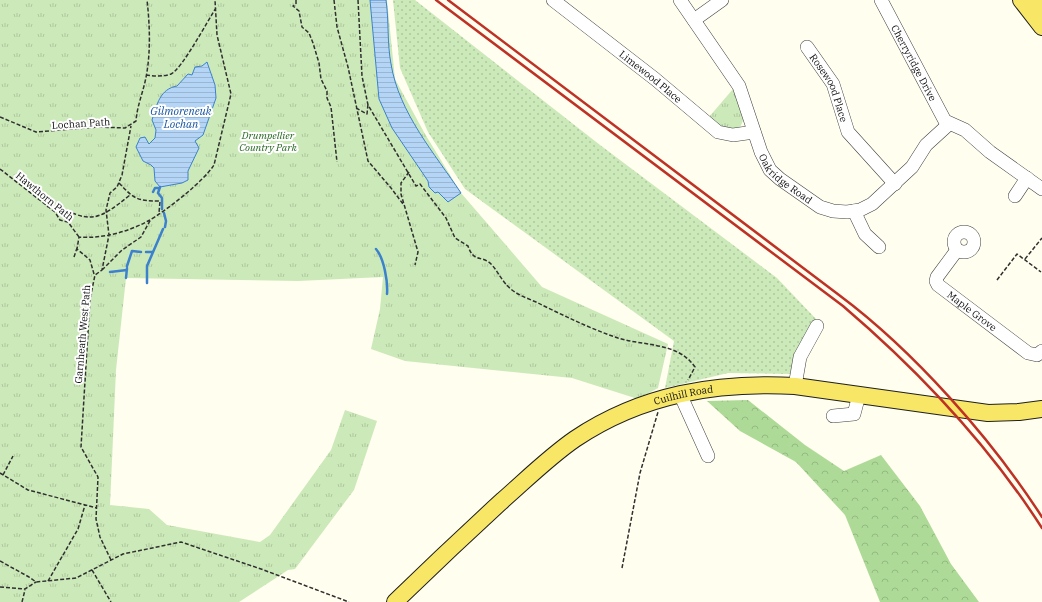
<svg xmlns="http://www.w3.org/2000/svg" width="1042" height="602" viewBox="0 0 1042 602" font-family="'IBM Plex Serif',serif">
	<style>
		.grass { fill: url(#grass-dots) }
		.forest { fill: url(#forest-crowns) }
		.park { fill: url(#park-tufts) }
		.water { fill: url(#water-rules); stroke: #3c81cd }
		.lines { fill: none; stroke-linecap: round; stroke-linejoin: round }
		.stream { stroke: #3c81cd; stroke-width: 2.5 }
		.minor-casing { stroke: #414141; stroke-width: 14 }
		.major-casing { stroke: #1f1f1f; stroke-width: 18 }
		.path { stroke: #303030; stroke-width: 1.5; stroke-dasharray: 4 2; stroke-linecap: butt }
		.minor { stroke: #fff; stroke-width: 13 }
		.major { stroke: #f8e667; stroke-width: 16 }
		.rail { stroke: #be3226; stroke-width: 2.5 }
		.labels { text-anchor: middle; stroke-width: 4; stroke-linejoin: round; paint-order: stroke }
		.street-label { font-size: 10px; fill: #0e0e0e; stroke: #fff }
		.park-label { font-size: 10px; font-style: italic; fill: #24661e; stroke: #fff }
		.water-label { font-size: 11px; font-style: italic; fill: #1754a0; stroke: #fff }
	</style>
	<defs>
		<pattern id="grass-dots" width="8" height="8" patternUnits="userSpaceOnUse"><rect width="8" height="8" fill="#cce9b9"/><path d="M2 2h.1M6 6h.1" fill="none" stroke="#aec79e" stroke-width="1.8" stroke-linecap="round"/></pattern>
		<pattern id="forest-crowns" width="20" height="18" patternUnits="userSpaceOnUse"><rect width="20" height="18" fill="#aeda98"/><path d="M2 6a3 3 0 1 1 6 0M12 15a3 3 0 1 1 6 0" fill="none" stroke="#94ba82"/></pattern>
		<pattern id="park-tufts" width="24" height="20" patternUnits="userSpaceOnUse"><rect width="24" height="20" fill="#cce9b9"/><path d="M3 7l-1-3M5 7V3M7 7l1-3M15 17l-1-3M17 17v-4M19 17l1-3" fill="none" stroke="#aec79e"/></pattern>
		<pattern id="water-rules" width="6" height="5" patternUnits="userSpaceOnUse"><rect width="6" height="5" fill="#b4d5f6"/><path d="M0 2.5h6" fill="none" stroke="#9ab6d2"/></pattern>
	</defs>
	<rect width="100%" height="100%" fill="#fffeef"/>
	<path class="grass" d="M393,0H415L600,145L777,278L816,319L790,374L728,373L665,388L674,341L465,189L428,132L400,68Z"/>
	<path class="forest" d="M748,400L805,445L844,471L881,455L920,506L951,564L979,602H880L845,515L796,462L740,431L707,401Z"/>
	<path class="park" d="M0,0H387L395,79L425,134L461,193L542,287L668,344L658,388L638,399L572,378L405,361L371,349L380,309L383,277L298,281L126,278L116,370L110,505L149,509L167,525L260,542L270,535L331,450L345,410L377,421L354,490L295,569L288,570L239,602H0Z
		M733,89L744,118L739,130L720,126L709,117Z"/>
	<path class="water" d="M370,0H386C389,21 387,43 391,64C399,113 435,154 461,193L448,202L438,192L435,193L429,187L428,181L392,128L379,99Z
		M207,62L215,85L216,98L203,135L195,141L199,148L188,171V180L182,183L160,187L155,181L154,168L151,165L143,161L136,147L140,138L145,137L149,144L155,138L156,130L152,120C157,104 160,89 177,86L188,74L192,75L195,67L202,66Z"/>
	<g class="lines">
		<path class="stream" d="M160,187L158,193L162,198V209
			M153,192L155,188H159
			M164,213L166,221L165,227
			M376,249C384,258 388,282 387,294
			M146,252H152
			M127,266L132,251L141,252
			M110,272L127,270
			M126,278L127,268
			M147,283V266L163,229"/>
		<defs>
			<g id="minor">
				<path id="s1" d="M553,0L655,79L718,132L733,135L754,132"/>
				<path id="s2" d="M680,0L739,86L761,152L770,170L780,179L820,207L833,211L847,212L860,210L872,204L912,167L926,145L949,124"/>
				<path id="s3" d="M881,0L945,121L965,130L990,152L1042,189"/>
				<path d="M694,20L722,0"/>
				<path id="s4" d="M807,47L833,84L848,132L895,184"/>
				<path d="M1015,196L1027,178"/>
				<path d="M854,211L865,234L879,247"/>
				<circle cx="964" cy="242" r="10"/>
				<path id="s5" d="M957,250L937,277L936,281L938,285L1028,353L1037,355L1042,351"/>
				<path d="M795,386L800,357L817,326"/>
				<path d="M680,394L708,456"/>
				<path d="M833,416L854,414L859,395"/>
			</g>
			<g id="major">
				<path d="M1021,0L1042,27"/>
				<path d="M1036,0L1042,8"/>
				<path id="s6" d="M395,602C431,567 467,533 503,500C527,479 549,457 575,439C642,394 716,382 795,386L988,413L1019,412L1042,409"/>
			</g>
		</defs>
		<use href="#minor" class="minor-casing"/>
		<use href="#major" class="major-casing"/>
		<path class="path" d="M296,0V4L293,6L299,11L302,27L309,33L313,43L319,63L321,79L327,91V98L331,107L337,162
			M334,0L337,27L348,67L368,161L391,188L403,204
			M358,0L362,76L368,105L416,186L420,184L446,218L455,238L468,246C474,264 482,254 492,265C499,273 502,282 512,290C521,297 533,300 542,305C567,317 591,329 618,338C643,346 678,342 695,367L688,380
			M146,75C154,76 162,77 171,74C182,69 208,20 216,8
			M356,108L367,114L368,104
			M0,117L36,132L98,127L125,128L136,121C137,107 142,95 145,82C151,56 150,26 147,0
			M0,169L55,212L60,220L68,222L79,237
			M409,172L401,183V194L418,252L415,265
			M119,183C134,199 137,201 160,201L159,213
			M47,207L53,202C89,225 98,221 130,195
			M74,257L77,248
			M1025,259L1042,238
			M102,270L122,250L141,237L151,219
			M94,274L90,260L77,249L79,237C101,239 128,232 148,221C166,211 203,182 214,165L231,94L217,35L215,0
			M997,280L1017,254L1041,272
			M0,473L28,490L97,508
			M3,475L13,456
			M111,560L100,537L96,519L98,477L81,447L90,299L95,275L102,270L109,235L106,210L110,193L117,187L122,175L131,126
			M0,561L29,577L36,582L76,578L123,554L181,542L261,569L349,602
			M622,568L640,473L658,412
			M92,570L111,602
			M48,581L78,529L85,505
			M0,587L25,589L36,582
			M22,602L25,590"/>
		<use href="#minor" class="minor"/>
		<use href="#major" class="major"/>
		<path class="rail" d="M436,0L843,306C919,371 988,444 1042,528
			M448,0L839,295C914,351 991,438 1042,517"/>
	</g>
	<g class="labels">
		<g class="street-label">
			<text dy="4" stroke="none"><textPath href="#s3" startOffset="71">Cherryridge Drive</textPath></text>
			<text dy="4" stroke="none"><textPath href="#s1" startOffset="124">Limewood Place</textPath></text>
			<text dy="4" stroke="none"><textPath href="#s4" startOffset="47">Rosewood Place</textPath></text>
			<text transform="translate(81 123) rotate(-4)" y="4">Lochan Path</text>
			<text dy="4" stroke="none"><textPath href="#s2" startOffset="211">Oakridge Road</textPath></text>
			<text transform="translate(45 196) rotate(39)" y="4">Hawthorn Path</text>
			<text dy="4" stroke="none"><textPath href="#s5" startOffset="85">Maple Grove</textPath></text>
			<text transform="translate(82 334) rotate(-85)" y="4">Garnheath West Path</text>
			<text dy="4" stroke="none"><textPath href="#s6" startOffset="361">Cuilhill Road</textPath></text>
		</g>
		<g class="park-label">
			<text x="268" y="139">Drumpellier<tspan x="268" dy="12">Country Park</tspan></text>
		</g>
		<g class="water-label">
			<text x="181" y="115">Gilmoreneuk<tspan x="181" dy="13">Lochan</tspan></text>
		</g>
	</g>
</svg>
